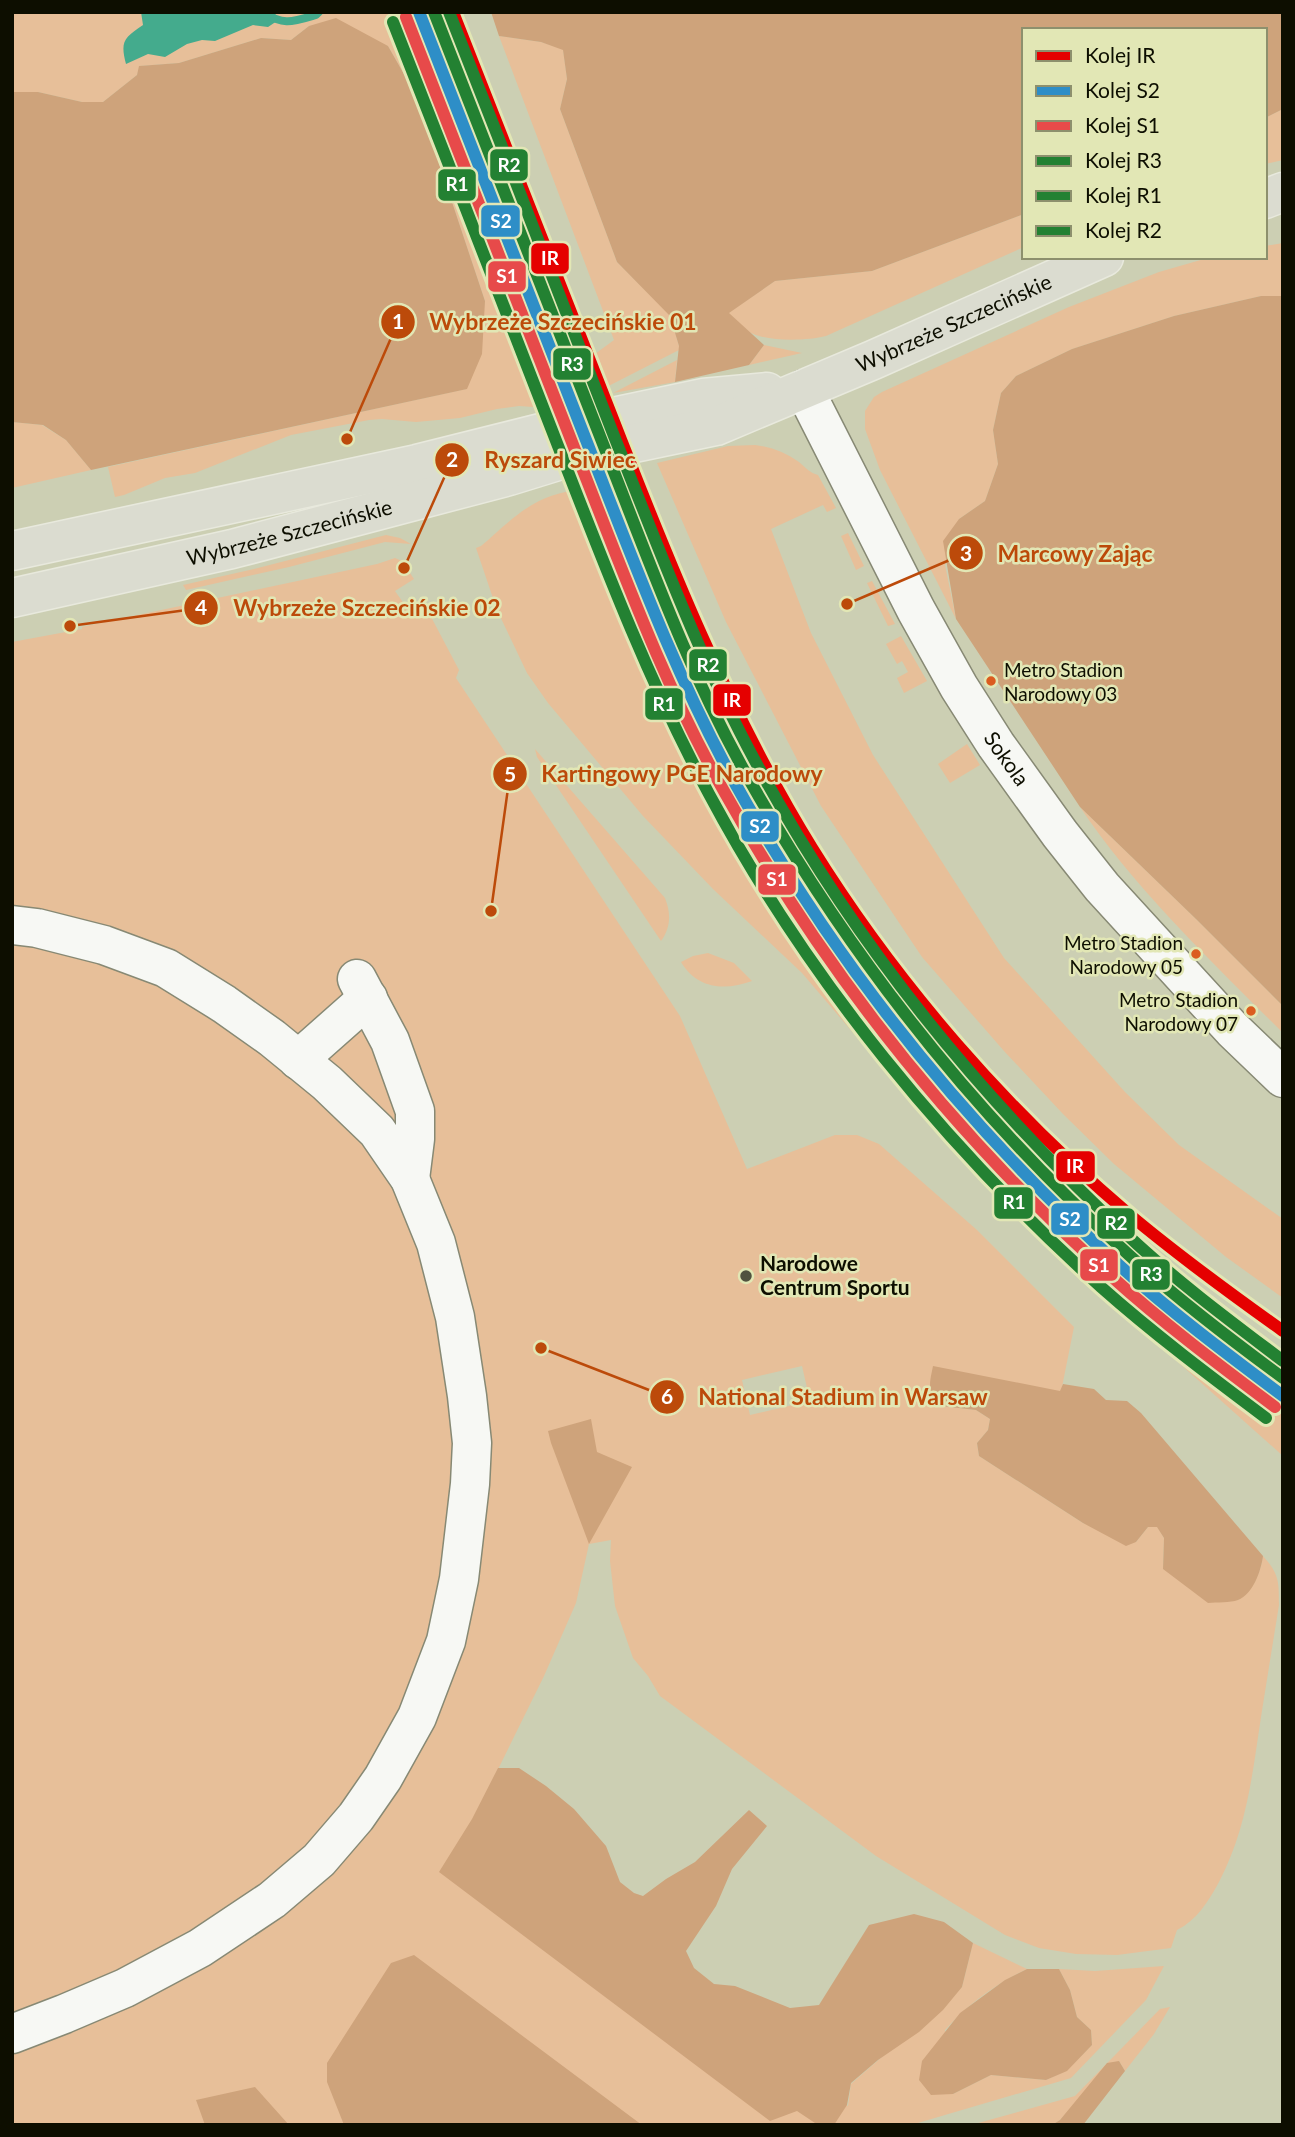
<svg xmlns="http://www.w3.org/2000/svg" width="1295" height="2137" viewBox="0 0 1295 2137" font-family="Lato,sans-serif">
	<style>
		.green { fill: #e7bf99; fill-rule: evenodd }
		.forest { fill: #cea37b }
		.water { fill: #44ab8d }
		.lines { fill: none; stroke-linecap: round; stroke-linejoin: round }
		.stream { stroke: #44ab8d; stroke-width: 8 }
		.minor-casing { stroke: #878974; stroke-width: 41 }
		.major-casing { stroke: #e8e9dd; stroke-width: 41 }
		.minor { stroke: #f7f8f4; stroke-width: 38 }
		.major { stroke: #dbdcd0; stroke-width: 38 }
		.rail-1-casing { stroke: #e2e7b5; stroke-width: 18 }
		.rail-2-casing { stroke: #e2e7b5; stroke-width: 18 }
		.rail-3-casing { stroke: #e2e7b5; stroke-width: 18 }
		.rail-4-casing { stroke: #e2e7b5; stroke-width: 18 }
		.rail-5-casing { stroke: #e2e7b5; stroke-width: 18 }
		.rail-6-casing { stroke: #e2e7b5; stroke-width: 18 }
		.rail-1 { stroke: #e50000; stroke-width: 12 }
		.rail-2 { stroke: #2e8ec7; stroke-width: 12 }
		.rail-3 { stroke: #e74a4a; stroke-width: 12 }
		.rail-4 { stroke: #238132; stroke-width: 12 }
		.rail-5 { stroke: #238132; stroke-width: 12 }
		.rail-6 { stroke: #238132; stroke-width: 12 }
		.bus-dot { fill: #db5c1f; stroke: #e2e7b5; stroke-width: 2.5 }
		.poi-dot { fill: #50523f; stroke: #e2e7b5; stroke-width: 2.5 }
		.labels { text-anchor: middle; stroke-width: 5; stroke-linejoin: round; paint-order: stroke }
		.bus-label { font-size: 19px; fill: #0d0e00; stroke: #e2e7b5; text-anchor: end }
		.street-label { font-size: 21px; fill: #0d0e00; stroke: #e2e7b5 }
		.poi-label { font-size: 21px; font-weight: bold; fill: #0d0e00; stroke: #e2e7b5; text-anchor: start }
		.leader { fill: none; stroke: #bc4a0a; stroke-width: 2.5 }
		.callout-dot { fill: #bc4a0a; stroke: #e2e7b5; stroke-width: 2.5 }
		.mark-label { font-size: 21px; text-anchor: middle; font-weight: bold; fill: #fff }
		.callout-label { font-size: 23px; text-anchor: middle; font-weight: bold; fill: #bc4a0a; stroke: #e2e7b5; stroke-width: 5; stroke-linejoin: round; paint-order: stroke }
		.line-badge { stroke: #e2e7b5; stroke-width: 2.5 }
		.badge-label { font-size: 19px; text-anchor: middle; font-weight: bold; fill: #fff }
	</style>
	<rect width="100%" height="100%" fill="#cccfb3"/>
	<path class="green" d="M12,12H412L545,371L584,362L614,340L499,36L541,42L563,49L567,79L560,109L617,262L670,315L679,346V350L583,399L533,407L519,406L497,409L460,418L416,422L382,419L369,420L291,435L195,473L165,478L124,495L115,497L108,467L466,389L485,301L417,97L388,46L309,26L291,40L261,38L179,63L140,66L137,75L103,102H82L38,92H12Z
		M1283,109V160L1265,164V118Z
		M1024,214V247L826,336C806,341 767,342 749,332C742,327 735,319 728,313L775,281L872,271Z
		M1283,243V296H1261L1174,316L1072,349L1016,376L1001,393L993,430L998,464L985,501L959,519L945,565L956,619L880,470L865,429V411L874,397L882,392L1069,307L1159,272L1211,257H1265V246Z
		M764,345L802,353L749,365Z
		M677,360L675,382L613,393Z
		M12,422L42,425L66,440L91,470L12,488Z
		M755,445C772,447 786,453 799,462C806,468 810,473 818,475L836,508L827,512L823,505L771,529L811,633L873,755L1004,958L1125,1092L1179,1145L1283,1219V1298L1226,1257L1114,1164L1063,1114L1004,1051L922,957L821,806L726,622L657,463L728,446Z
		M593,485L619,558L621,569L619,592L626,615L663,699L697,763L710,785L729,825L756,871L818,962L891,1054L1029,1206L1067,1232L1208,1357L1283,1410V1456L1160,1346L1016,1201L955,1152L802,973L713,889L643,816L548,703L527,673L497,610L476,548L481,546C499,531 517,512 539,501C555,493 575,490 593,485Z
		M848,533L864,566L856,570L841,536Z
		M386,535L400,538L411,544L385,542L289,567L186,590L183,585L254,569Z
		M395,558L402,561L414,579L395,591L414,618L429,613L459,670L456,678L680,1016L747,1169L835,1135H857L879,1144L977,1230L1074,1327L1061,1392L941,1406L976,1410L990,1419L988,1430L977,1443L979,1456L1083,1523L1136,1542L1148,1527L1157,1526L1164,1538L1163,1569L1238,1600C1253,1589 1260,1575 1263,1556C1279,1574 1279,1581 1279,1605C1273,1642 1267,1679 1261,1717C1252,1776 1247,1828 1219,1882C1208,1902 1197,1920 1177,1930L1171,1948L1117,1955L1076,1954L1039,1948L1005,1935L876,1856L660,1696L648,1676L633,1658L615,1606L610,1561L611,1540L589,1544L576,1603L544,1676L473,1820L848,2106L851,2084L962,1987L973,1943L1027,1969C996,1984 968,2004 945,2030L953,2094L991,2075L1046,2080L1067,2070L1092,2045L1091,2030L1077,2017L1070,1990L1059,1969L1095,1971L1164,1966L1146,2000L1071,2078L911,2125H12V642L82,629V627L377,564ZM802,1366L810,1401L750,1415L742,1380Z
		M872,581L895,624L888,626L867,583Z
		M901,636L927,681L904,693L897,678L908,672L902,661L897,664L886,644Z
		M967,744L980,765L950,783L938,764Z
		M535,749L665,898C671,913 671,927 661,941L537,757Z
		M1080,807L1196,919L1283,1006V1033C1213,963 1135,889 1080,807Z
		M708,953L734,963L752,981C725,991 697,989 681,962L693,956Z
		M1170,2007L1154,2034L1125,2071L1119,2061L1060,2120L1052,2125H971L1075,2096L1160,2009Z"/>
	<path class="forest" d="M491,12H1283V109L1265,118V30H1024V214L872,271L775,281L729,313L764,345L749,365L675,382L679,346L670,316L617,262L560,109L567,79L563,50L541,42L499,36Z
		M336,18L388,46L417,97L485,301L482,354L467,389L91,470L66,440L43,425L12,422V92H38L82,102H103L137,75L139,66L179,63L261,38L291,40L309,26Z
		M1261,296H1283V1006L1196,919L1080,807L956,619L943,541L959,519L985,501L998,464L993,430L1001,393L1016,376L1072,349L1174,316Z
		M933,1366L1060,1391L1063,1384L1094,1389L1106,1400L1127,1401L1141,1413L1263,1556C1261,1571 1253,1594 1238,1600C1230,1603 1217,1602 1208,1603L1163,1569L1164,1538L1157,1527H1148L1136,1542L1126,1546L1083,1523L979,1456L977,1443L988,1430L990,1419L976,1410L941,1406C927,1390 929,1386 933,1366Z
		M591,1419L597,1452L632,1467L589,1544L551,1443L548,1431Z
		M498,1768H519L546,1786L574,1809L606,1846L620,1882L634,1893L643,1896L666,1879L695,1862L749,1810L767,1826L732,1869L716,1906L686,1951L694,1968L714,1984L735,1986L790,2008L819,2005L869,1925L914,1914L944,1922L973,1943L962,1987L943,2010L919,2032L878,2060L851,2083L847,2105L834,2125H818L797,2111L770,2121L439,1872L472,1819Z
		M414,1955L642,2125H344L327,2082V2063L391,1963Z
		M1027,1969H1059L1070,1990L1077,2017L1091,2030L1092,2045L1067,2071L1046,2080L991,2075L953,2094L931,2095L919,2080L922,2061L960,2013L1005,1980Z
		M1119,2061L1125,2071L1083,2125H1052L1060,2120L1107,2063Z
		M255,2087L289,2125H205L196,2100Z"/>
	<path class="water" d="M141,12H275L277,21L268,27L253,25L215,41L202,40L187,44L165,57L148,54L126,64C120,41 124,38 143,25Z"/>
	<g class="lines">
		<path class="stream" d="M260,12C286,25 289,23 316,15L319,12"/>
		<defs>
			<g id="minor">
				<path id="s1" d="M804,389L916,610L959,687L996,745L1060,834L1102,887L1233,1030L1283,1078"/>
				<path d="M12,925L37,928L104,945L166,968L224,1004L272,1038L327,1083L377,1131L410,1179L436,1243L455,1317L467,1396L472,1443L470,1484L459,1579L446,1641L417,1717L383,1778L356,1817L319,1860L272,1900L200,1948L125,1988L64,2014L12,2034"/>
				<path d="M357,979L390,1041L415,1111V1139L410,1179"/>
				<path d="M298,1060L368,998"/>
			</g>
			<g id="major">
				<path d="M1265,199L1283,192"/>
				<path d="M12,551L417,464L565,427L703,398L767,392"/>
				<path id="s2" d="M12,598L232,549L509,476L577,455L716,426L873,360L1104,257"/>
			</g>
		</defs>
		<use href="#minor" class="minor-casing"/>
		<use href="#major" class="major-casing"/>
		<use href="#minor" class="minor"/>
		<use href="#major" class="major"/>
		<defs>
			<path id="rail-1" d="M453,12C506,146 559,280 611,414C669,563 728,711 812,848C897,985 1007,1111 1130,1215C1179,1256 1231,1294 1283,1331"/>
			<path id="rail-2" d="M419,12C475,155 530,298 586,440C632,557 675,675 736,785C836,965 967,1127 1120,1266C1171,1312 1227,1354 1283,1396"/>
			<path id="rail-3" d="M406,17C463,163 520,309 577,455C622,569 664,686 725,793C826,974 956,1137 1111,1276C1163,1323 1219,1365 1275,1407"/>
			<path id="rail-4" d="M434,12C491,158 548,304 605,449C649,561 690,676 750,781C851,959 977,1118 1129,1255C1177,1299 1230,1339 1283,1378"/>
			<path id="rail-5" d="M393,22C444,153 496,284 546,415C596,543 644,673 709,794C808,980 946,1147 1101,1287C1154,1334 1210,1376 1266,1418"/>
			<path id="rail-6" d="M449,12C505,153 559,294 614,436C659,549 701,663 760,770C857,948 988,1107 1137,1244C1183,1286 1233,1323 1283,1361"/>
		</defs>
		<use href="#rail-1" class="rail-1-casing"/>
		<use href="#rail-2" class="rail-2-casing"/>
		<use href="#rail-3" class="rail-3-casing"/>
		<use href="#rail-4" class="rail-4-casing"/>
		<use href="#rail-5" class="rail-5-casing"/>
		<use href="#rail-6" class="rail-6-casing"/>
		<use href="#rail-1" class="rail-1"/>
		<use href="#rail-2" class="rail-2"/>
		<use href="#rail-3" class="rail-3"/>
		<use href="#rail-4" class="rail-4"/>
		<use href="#rail-5" class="rail-5"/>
		<use href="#rail-6" class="rail-6"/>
	</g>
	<g class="bus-dot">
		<circle cx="991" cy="681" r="6"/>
		<circle cx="1196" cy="954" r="6"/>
		<circle cx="1251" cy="1011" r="6"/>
	</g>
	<circle class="poi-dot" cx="746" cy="1276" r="7"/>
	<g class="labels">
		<g class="bus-label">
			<text x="1004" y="677" text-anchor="start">Metro Stadion<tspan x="1004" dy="24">Narodowy 03</tspan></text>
			<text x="1183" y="950">Metro Stadion<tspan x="1183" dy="24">Narodowy 05</tspan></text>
			<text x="1238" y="1007">Metro Stadion<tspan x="1238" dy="24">Narodowy 07</tspan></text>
		</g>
		<g class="street-label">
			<text dy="7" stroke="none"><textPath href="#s2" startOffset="984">Wybrzeże Szczecińskie</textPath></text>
			<text dy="7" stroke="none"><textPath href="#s2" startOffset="285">Wybrzeże Szczecińskie</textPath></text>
			<text dy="7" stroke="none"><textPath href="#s1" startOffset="422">Sokola</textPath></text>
		</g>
		<g class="poi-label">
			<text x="760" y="1271">Narodowe<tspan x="760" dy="24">Centrum Sportu</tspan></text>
		</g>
	</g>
	<path class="leader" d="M347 439L398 322M404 568L452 460M847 604L966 553M70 626L201 608M491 911L510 774M541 1348L667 1397"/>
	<g class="callout-dot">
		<circle cx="347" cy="439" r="7"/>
		<circle cx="404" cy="568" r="7"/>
		<circle cx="847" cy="604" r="7"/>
		<circle cx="70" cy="626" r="7"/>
		<circle cx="491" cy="911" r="7"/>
		<circle cx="541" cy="1348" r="7"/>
		<circle cx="398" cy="322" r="18"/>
		<circle cx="452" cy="460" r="18"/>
		<circle cx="966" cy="553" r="18"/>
		<circle cx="201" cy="608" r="18"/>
		<circle cx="510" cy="774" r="18"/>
		<circle cx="667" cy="1397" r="18"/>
	</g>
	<g class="mark-label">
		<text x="398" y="329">1</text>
		<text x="452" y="467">2</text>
		<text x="966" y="561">3</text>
		<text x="201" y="615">4</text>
		<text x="510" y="782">5</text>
		<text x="667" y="1404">6</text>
	</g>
	<g class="callout-label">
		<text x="563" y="330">Wybrzeże Szczecińskie 01</text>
		<text x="560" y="468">Ryszard Siwiec</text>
		<text x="1075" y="562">Marcowy Zając</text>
		<text x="367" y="616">Wybrzeże Szczecińskie 02</text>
		<text x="682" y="782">Kartingowy PGE Narodowy</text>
		<text x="843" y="1405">National Stadium in Warsaw</text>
	</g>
	<g class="line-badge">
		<rect x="489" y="148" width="40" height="34" rx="7" fill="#238132"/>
		<rect x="437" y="168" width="40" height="34" rx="7" fill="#238132"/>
		<rect x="480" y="204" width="41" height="34" rx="7" fill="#2e8ec7"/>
		<rect x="530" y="242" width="40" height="33" rx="7" fill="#e50000"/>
		<rect x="487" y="260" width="40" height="33" rx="7" fill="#e74a4a"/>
		<rect x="552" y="347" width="40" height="34" rx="7" fill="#238132"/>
		<rect x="688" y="648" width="40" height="34" rx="7" fill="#238132"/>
		<rect x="712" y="683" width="40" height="34" rx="7" fill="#e50000"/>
		<rect x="644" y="687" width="40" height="34" rx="7" fill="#238132"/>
		<rect x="740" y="810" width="40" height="33" rx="7" fill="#2e8ec7"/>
		<rect x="757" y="863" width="40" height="33" rx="7" fill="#e74a4a"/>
		<rect x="1055" y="1150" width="41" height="33" rx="7" fill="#e50000"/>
		<rect x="993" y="1186" width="41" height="34" rx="7" fill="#238132"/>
		<rect x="1050" y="1202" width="40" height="34" rx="7" fill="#2e8ec7"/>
		<rect x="1096" y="1207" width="40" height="33" rx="7" fill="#238132"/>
		<rect x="1079" y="1248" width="40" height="34" rx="7" fill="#e74a4a"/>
		<rect x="1131" y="1258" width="40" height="33" rx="7" fill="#238132"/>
	</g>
	<g class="badge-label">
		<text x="509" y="172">R2</text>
		<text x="457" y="191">R1</text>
		<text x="501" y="228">S2</text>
		<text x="550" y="265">IR</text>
		<text x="507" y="283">S1</text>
		<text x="572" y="371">R3</text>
		<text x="708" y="672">R2</text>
		<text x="732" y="707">IR</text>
		<text x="664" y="711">R1</text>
		<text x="760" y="833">S2</text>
		<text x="777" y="886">S1</text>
		<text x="1075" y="1173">IR</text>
		<text x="1014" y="1209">R1</text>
		<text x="1070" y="1226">S2</text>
		<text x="1116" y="1230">R2</text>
		<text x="1099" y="1272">S1</text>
		<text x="1151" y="1281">R3</text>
	</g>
	<rect width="1295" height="2137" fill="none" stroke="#0d0e00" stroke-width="28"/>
	<rect x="1022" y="28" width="245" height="231" fill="#e2e7b5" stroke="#8d906d" stroke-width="2"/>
	<rect x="1036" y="51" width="35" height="10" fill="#e50000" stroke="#8d906d" stroke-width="2"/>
	<text x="1085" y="63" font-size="21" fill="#0d0e00">Kolej IR</text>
	<rect x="1036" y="86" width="35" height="10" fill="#2e8ec7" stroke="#8d906d" stroke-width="2"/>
	<text x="1085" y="98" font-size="21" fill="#0d0e00">Kolej S2</text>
	<rect x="1036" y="121" width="35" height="10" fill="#e74a4a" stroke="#8d906d" stroke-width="2"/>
	<text x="1085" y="133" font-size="21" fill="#0d0e00">Kolej S1</text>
	<rect x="1036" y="156" width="35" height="10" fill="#238132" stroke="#8d906d" stroke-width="2"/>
	<text x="1085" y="168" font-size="21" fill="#0d0e00">Kolej R3</text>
	<rect x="1036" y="191" width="35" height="10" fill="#238132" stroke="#8d906d" stroke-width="2"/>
	<text x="1085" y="203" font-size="21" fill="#0d0e00">Kolej R1</text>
	<rect x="1036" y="226" width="35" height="10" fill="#238132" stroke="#8d906d" stroke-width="2"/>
	<text x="1085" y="238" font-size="21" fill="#0d0e00">Kolej R2</text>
</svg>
